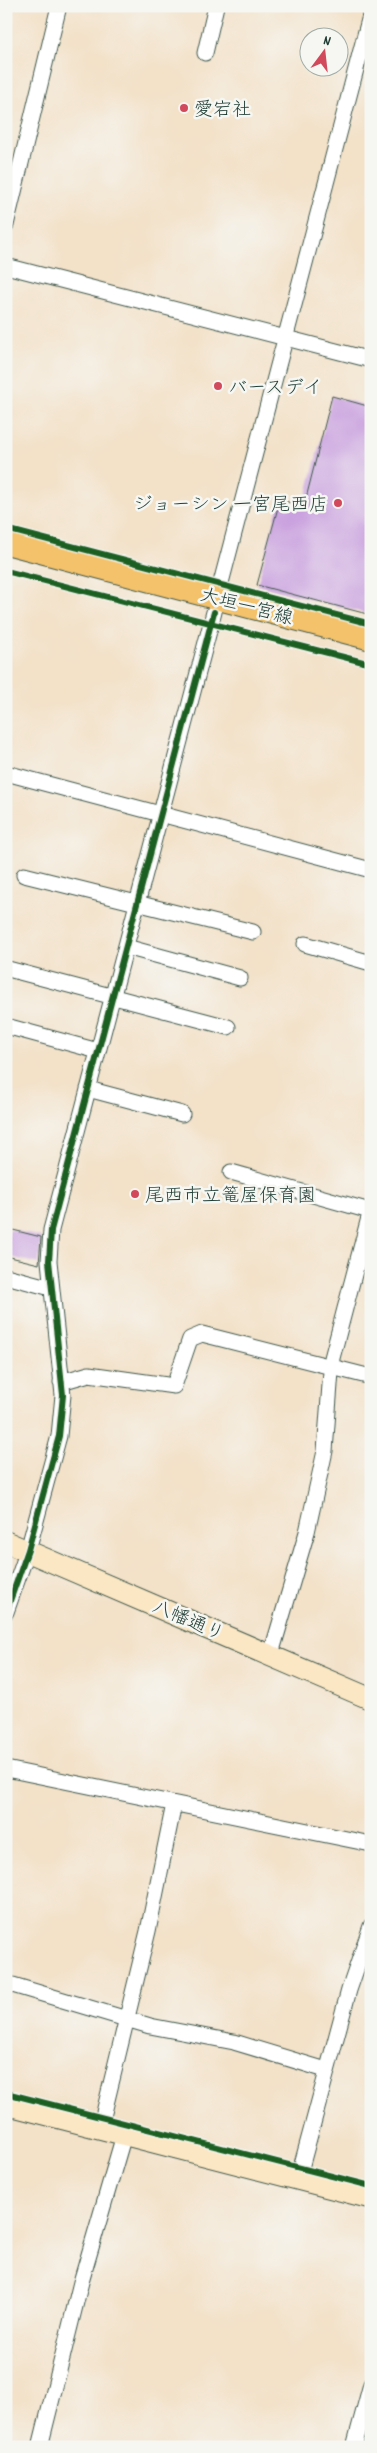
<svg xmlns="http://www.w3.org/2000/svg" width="377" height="2453" viewBox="0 0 377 2453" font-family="Dekko,'Klee One',sans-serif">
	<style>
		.building { fill: #c79dde }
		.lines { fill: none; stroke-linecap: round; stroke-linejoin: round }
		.street-casing { stroke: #3f564a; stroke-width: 17 }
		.secondary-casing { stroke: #3f564a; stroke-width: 23 }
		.primary-casing { stroke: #3f564a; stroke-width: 26 }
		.street { stroke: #fff; stroke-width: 15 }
		.secondary { stroke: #fbe7c3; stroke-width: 21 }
		.primary { stroke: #f4c26a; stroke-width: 24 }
		.cycleway-casing { stroke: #f6f6f2; stroke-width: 9 }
		.cycleway { stroke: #1b5e20; stroke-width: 6 }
		.poi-dot { fill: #d1495b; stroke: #f6f6f2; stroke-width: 2 }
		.labels { text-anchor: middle; stroke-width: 5; stroke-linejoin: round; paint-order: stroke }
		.poi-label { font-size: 19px; fill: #1f3d34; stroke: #f6f6f2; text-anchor: start }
		.street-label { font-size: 19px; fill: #1f3d34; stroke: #f6f6f2 }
	</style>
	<rect width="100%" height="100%" fill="#f6f6f2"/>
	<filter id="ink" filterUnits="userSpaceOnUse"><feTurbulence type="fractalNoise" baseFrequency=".02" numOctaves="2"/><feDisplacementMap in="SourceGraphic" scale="10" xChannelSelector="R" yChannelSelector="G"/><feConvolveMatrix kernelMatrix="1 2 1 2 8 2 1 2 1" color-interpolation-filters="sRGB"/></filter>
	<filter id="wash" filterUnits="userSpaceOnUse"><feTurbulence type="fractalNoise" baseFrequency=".0096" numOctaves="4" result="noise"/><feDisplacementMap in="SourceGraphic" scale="20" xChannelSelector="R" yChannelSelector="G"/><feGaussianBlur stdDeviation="1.12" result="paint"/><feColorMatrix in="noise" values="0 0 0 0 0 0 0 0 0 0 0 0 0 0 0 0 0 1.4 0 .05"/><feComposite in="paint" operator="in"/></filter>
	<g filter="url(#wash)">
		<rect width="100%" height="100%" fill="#f3e1c8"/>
		<g id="blocks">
			<path class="building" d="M332,396L371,407V615L257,585L280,500L304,506Z
				M9,1229L41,1237L39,1264L6,1256Z"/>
		</g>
	</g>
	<g filter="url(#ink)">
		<use href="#blocks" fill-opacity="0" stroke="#3f564a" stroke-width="1"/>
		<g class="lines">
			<defs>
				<path id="street" d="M205,53L216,6
					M6,225L59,6
					M6,266L371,360
					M217,598L371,12
					M6,773L371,870
					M24,875L253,932
					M305,944L371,963
					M126,947L240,978
					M8,969L228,1027
					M6,1026L98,1051
					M88,1089L182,1114
					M231,1172L370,1211
					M6,1276L51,1288
					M61,1382L89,1374L174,1386L190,1339L202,1334L371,1377
					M6,1612L28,1550L59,1436L63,1395L49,1261L51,1230L214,612
					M271,1654L307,1532L325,1451L332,1358L371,1210
					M6,1769L371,1844
					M6,1983L150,2026L234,2042L326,2070
					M100,2129L148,1931L174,1804
					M298,2179L349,1990L371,1926
					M40,2447L81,2282L124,2135
					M354,2447L371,2384"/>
				<path id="secondary" d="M6,1542L371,1699
					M6,2104L371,2198"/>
				<path id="primary" d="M6,542L371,638"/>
			</defs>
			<use href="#street" class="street-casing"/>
			<use href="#secondary" class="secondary-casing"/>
			<use href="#primary" class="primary-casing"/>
			<use href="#street" class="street"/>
			<use href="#secondary" class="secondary"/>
			<use href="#primary" class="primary"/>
			<defs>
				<path id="cycleway" d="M6,529L371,624
					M6,571L371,664
					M6,1612L28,1550L59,1436L63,1395L49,1261L51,1230L214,612
					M6,2093L371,2186"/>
			</defs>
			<use href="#cycleway" class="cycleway-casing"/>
			<use href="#cycleway" class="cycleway"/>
		</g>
	</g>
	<g class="poi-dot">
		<circle cx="184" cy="108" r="5"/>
		<circle cx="218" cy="386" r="5"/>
		<circle cx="338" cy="503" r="5"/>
		<circle cx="135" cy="1194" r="5"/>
	</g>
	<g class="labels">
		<g class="poi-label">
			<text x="194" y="115">愛宕社</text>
			<text x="228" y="393">バースデイ</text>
			<text x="328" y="510" text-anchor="end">ジョーシン 一宮尾西店</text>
			<text x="145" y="1201">尾西市立篭屋保育園</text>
		</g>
		<g class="street-label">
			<text transform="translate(247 605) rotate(15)" y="7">大垣一宮線</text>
			<text transform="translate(189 1619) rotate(23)" y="7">八幡通り</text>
		</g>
	</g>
	<rect width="377" height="2453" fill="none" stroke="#f6f6f2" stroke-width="25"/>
	<g transform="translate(324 52) rotate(15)"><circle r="24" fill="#f6f6f2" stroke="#a0aca6"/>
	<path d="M0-4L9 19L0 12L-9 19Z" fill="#d1495b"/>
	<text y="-8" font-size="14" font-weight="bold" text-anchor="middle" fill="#1f3d34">N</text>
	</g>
</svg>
